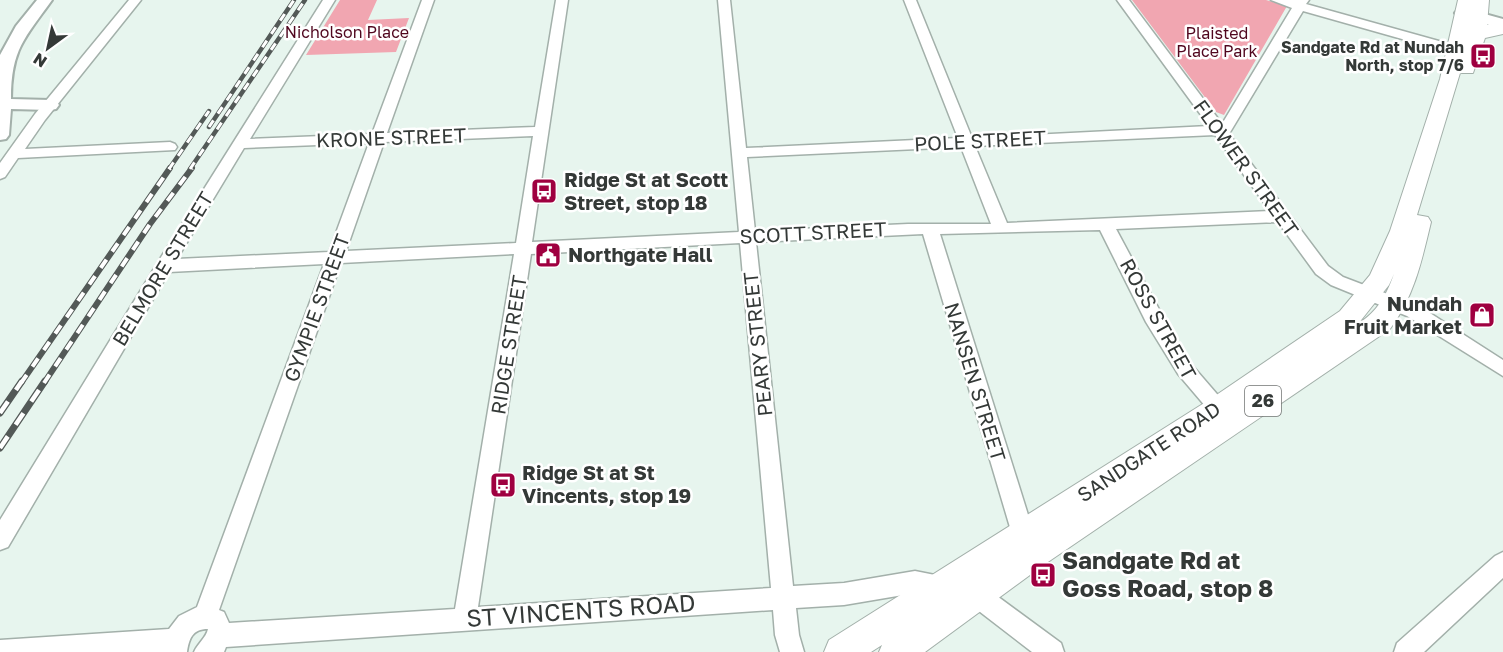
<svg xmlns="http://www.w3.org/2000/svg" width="1503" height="652" viewBox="0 0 1503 652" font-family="'Golos Text',sans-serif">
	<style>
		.green { fill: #f1a6b1 }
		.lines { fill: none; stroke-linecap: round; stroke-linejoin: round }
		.minor-casing { stroke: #a3b0aa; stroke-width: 3 }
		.major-casing { stroke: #a3b0aa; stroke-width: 4 }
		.highway-casing { stroke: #a3b0aa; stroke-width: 2 }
		.minor { fill: #fff; fill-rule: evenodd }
		.major { fill: #fff; fill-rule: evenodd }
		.highway { fill: #fff; fill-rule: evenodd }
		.rail-far2-casing { stroke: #535957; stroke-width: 4.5 }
		.rail-far1-casing { stroke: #535957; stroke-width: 6 }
		.rail-casing { stroke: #535957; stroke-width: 7 }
		.rail-far2 { stroke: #fff; stroke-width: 3; stroke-dasharray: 8; stroke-linecap: butt }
		.rail-far1 { stroke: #fff; stroke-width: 4; stroke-dasharray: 10; stroke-linecap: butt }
		.rail { stroke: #fff; stroke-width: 4.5; stroke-dasharray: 14; stroke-linecap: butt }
		.labels { text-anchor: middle; stroke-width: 5; stroke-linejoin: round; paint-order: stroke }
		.far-park-label { font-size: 16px; fill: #50061e; stroke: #fff }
		.far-poi-label { font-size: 16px; font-weight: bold; fill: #343937; stroke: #fff; text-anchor: end }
		.shield { fill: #fff; stroke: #717473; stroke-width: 1.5 }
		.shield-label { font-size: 18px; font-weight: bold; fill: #343937 }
		.street-label { font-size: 20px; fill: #343937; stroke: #fff }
		.poi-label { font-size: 20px; font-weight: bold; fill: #343937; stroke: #fff; text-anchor: start }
		.near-poi-label { font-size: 24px; font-weight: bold; fill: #343937; stroke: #fff; text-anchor: start }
		.near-street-label { font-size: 24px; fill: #343937; stroke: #fff }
	</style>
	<rect width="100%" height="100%" fill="#e7f5ee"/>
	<path class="green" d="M340,0H377L368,20L409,18L396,52L306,55Z
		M1132,0H1266L1287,6L1224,115L1216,112Z"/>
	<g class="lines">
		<defs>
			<path id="minor" d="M129,0H141L45,120L25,149L170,142L175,144L177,147L175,150L18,158L5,177L0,179V163L35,114Z
				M323,0H335L250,139L372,134L422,0H434L387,133L535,127L556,0H568L532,242L739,232L718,0H730L746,148L958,138L904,0H916L972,138L1209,126L1117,0H1129L1222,124L1292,8L1271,0H1309L1306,4L1446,43L1447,46L1441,50L1303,11L1229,134L1328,266L1343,277L1419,306L1503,360V376L1407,316L1331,285L1316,274L1278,222L1116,229L1176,341L1191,364L1229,408L1226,414L1219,416L1212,414L1178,374L1146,322L1100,230L940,234L1034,534L1031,541L1023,544L1015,541L1012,534L923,234L756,242L793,586L844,583L915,571L950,578L953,586L950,594L942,597L915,593L844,605L796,608L799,635L804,652H780L775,635L773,610L226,647L224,652H194C198,643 206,638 208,629C192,629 189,639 187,652H0V640L169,629L179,616L197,607L324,264L169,272L8,547L0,550V520L158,262ZM1215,135L1270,211L1007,223L975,146ZM533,136L516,243L346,251L384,142ZM369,143L329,252L177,259L244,148ZM961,147L991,224H908L755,231L747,157ZM740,243L771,588L478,607L531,254ZM514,254L455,609L229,623L224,612L219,610L341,263Z
				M1503,552V578L1424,652H1394L1397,643L1495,556Z
				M970,579L978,582L1061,643L1064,652H1032L962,598L959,590L962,582Z"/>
			<path id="major" d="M37,0H52C25,38 11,49 11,99L50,100L56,101L59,105L56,109L50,110L11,109L9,135L6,139L0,140V55L16,26Z
				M1463,8L1503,19V29L1458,16L1455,13L1458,10Z"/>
			<path id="highway" d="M1458,0H1489L1487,25L1503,24V34L1485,38L1473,73H1460L1417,215L1428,217L1431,222C1422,260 1414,297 1390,329L1045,564L925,652H879L882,645L871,652H824L829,640L1209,400L1340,311L1370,275L1390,231L1440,79ZM1394,274C1386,296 1378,311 1358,324L1389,285Z"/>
		</defs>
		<use href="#minor" class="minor-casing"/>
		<use href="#major" class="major-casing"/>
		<use href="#highway" class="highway-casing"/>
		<use href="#minor" class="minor"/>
		<use href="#major" class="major"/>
		<use href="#highway" class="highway"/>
		<defs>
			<path id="rail-far2" d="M209,127L294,0
				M169,169L209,111
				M190,169L305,0"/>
			<path id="rail-far1" d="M21,383L170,168
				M44,383L150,224L192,168"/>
			<path id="rail" d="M0,413L22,381
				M0,448L45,381"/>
		</defs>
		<use href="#rail-far2" class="rail-far2-casing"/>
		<use href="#rail-far1" class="rail-far1-casing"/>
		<use href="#rail" class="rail-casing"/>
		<use href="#rail-far2" class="rail-far2"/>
		<use href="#rail-far1" class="rail-far1"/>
		<use href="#rail" class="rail"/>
	</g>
	<defs>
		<symbol id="bus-square" viewBox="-11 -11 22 22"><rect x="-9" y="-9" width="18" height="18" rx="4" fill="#9f0040" stroke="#fff"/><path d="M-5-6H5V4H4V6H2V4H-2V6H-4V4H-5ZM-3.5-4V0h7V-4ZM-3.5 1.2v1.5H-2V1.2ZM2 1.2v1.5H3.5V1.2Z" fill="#fff"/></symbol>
		<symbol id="civic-square" viewBox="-11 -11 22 22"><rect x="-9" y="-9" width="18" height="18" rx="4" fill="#9f0040" stroke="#fff"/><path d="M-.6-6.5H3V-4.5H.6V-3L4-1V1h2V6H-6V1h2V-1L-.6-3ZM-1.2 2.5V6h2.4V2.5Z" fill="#fff"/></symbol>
		<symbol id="shop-square" viewBox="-11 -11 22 22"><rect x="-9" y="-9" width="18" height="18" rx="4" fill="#9f0040" stroke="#fff"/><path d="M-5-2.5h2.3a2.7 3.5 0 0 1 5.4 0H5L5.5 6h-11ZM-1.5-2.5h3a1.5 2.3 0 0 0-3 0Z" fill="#fff"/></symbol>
	</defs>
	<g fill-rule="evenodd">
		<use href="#bus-square" x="1468" y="41" width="30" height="30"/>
		<use href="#bus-square" x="529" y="176" width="30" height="30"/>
		<use href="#civic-square" x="533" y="240" width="30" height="30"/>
		<use href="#shop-square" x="1467" y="300" width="30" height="30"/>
		<use href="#bus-square" x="488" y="470" width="30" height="30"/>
		<use href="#bus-square" x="1028" y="560" width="30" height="30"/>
	</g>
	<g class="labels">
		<g class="far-park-label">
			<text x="347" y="38">Nicholson Place</text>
			<text x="1217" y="39">Plaisted<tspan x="1217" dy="18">Place Park</tspan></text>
		</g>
		<g class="far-poi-label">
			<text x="1464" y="53">Sandgate Rd at Nundah<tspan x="1464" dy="18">North, stop 7/6</tspan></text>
		</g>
		<rect class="shield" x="1245" y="386" width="36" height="30" rx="4.5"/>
		<g class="shield-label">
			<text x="1263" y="407">26</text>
		</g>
		<g class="street-label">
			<text transform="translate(391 138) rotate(-2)" y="7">KRONE STREET</text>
			<text transform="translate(980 141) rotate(-3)" y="7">POLE STREET</text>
			<text transform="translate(1246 168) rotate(54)" y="7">FLOWER STREET</text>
			<text transform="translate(813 233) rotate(-3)" y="7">SCOTT STREET</text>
			<text transform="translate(163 269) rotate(-59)" y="7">BELMORE STREET</text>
			<text transform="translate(317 308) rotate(-70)" y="7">GYMPIE STREET</text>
			<text transform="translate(1158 319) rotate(61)" y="7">ROSS STREET</text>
			<text transform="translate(758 344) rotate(-96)" y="7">PEARY STREET</text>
			<text transform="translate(509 345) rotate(-81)" y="7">RIDGE STREET</text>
			<text transform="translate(975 382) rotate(73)" y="7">NANSEN STREET</text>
			<text transform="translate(1149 452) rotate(-33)" y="7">SANDGATE ROAD</text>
		</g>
		<g class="poi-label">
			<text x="564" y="187">Ridge St at Scott<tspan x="564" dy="23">Street, stop 18</tspan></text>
			<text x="568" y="262">Northgate Hall</text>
			<text x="1462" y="311" text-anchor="end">Nundah<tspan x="1462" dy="23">Fruit Market</tspan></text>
			<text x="522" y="480">Ridge St at St<tspan x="522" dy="23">Vincents, stop 19</tspan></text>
		</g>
		<g class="near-poi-label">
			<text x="1062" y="569">Sandgate Rd at<tspan x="1062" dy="28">Goss Road, stop 8</tspan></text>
		</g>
		<g class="near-street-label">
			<text transform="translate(581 611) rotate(-4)" y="8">ST VINCENTS ROAD</text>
		</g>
	</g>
	<g transform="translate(48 48) rotate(213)" stroke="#ffffff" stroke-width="4.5" paint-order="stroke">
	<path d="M0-4.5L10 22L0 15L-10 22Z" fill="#343937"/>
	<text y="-9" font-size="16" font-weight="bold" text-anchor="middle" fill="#343937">N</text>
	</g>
</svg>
